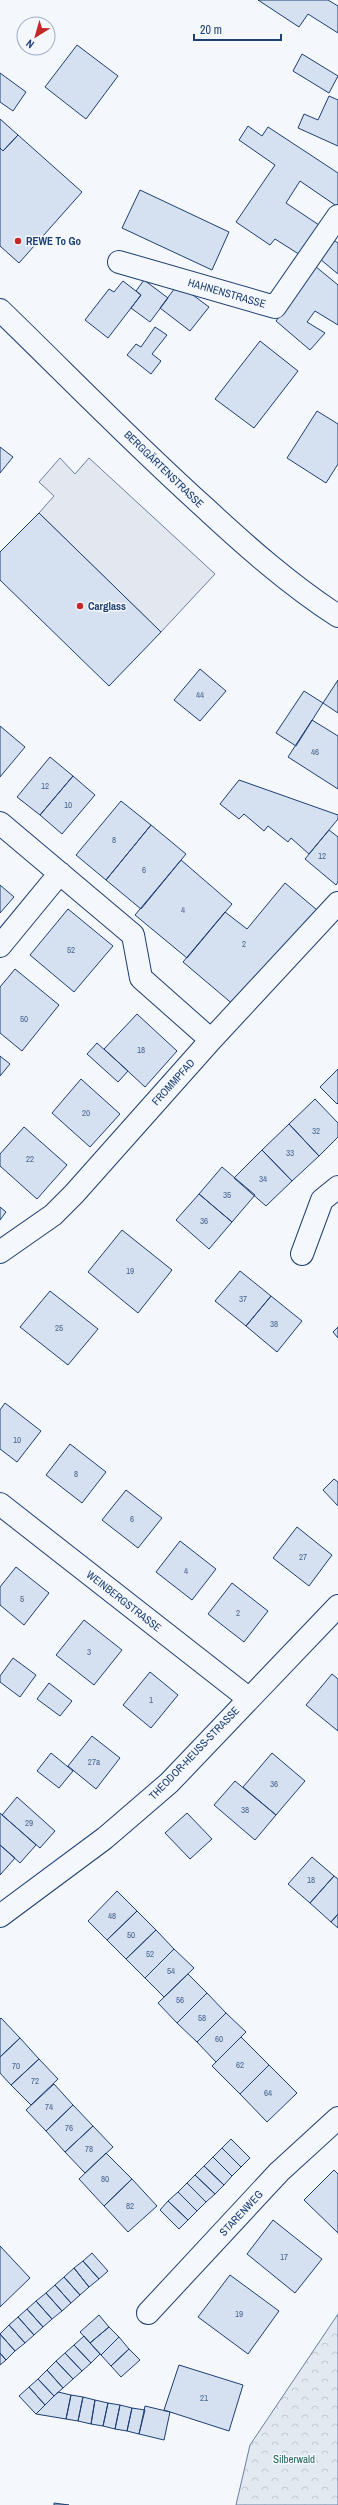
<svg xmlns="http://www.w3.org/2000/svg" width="338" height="2505" viewBox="0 0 338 2505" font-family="'Archivo Narrow',sans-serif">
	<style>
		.forest { fill: url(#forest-crowns); stroke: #687fa3 }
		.parking { fill: #e3e8f0; stroke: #687fa3 }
		.building { fill: #d5e0f0; stroke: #1d3f73 }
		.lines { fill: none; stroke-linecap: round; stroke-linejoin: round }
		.minor-casing { stroke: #1d3f73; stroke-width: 24 }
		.major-casing { stroke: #1d3f73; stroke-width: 24 }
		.minor { stroke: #f4f7fb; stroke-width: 22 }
		.major { stroke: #f4f7fb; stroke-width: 22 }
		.poi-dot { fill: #c62828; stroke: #f4f7fb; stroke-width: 1.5 }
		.labels { text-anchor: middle; stroke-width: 3; stroke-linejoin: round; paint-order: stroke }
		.number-label { font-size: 9px; fill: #4b6792 }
		.poi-label { font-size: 11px; font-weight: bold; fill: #1d3f73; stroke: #f4f7fb; text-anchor: start }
		.street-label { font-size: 11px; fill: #1d3f73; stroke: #f4f7fb }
		.park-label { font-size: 11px; fill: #2c6c60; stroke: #f4f7fb }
	</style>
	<defs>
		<pattern id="forest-crowns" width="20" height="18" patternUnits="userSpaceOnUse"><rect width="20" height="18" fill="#e3e9f0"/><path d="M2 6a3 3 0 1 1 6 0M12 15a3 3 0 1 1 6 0" fill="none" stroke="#c2c9d1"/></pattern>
	</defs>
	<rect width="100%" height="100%" fill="#f4f7fb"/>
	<path class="forest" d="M338,2314V2505H236L250,2445Z"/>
	<path class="parking" d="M60,458L75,474L89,458L215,574L161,632L39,513L54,496L39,482Z"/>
	<path class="building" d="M258,0H328L338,6V33L308,14L299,27Z
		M77,45L118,76L86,119L45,87Z
		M302,54L338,76L329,93L293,71Z
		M0,73L26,92L13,111L0,102Z
		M329,96L338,100V146L298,128L304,114L318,120Z
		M0,119L18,135L3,151L0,148Z
		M248,126L262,136L268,127L338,173V207L300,181L286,203L325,229L305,258L275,239L270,245L236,222L275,165L239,140Z
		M18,135L82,192L19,263L0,246V148L3,151Z
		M140,190L229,232L212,270L122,228Z
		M332,239L338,243V274L320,259Z
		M315,266L338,285V325L315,311L307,322L325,333L310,350L276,321Z
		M144,280L168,298L150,322L131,308L141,295L136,291Z
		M123,281L141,295L108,338L85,320L109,289L114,292Z
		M178,284L209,307L190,331L160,308Z
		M155,327L167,335L152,354L161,361L151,374L127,355L136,344L141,347Z
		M260,341L298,371L254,428L215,399Z
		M317,411L338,424V464L326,483L287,458Z
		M0,447L13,457L0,473Z
		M39,513L161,632L109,686L0,580V552Z
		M200,669L226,691L200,721L174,700Z
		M338,680V713L323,703Z
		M304,691L323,703L296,746L276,733Z
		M312,720L338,736V789L288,757Z
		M0,726L25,747L0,777Z
		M50,757L73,776L40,815L17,797Z
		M73,776L95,795L62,834L40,815Z
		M239,780L338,815V819L309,854L291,838L288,842L268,826L264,831L244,814L239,819L220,804Z
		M121,801L151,825L106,880L76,855Z
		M151,825L186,854L141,909L106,880Z
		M329,830L338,837V882L336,885L305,859Z
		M181,860L232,904L187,958L135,915Z
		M285,883L317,910L235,1006L183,962L225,912L247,929Z
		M0,885L14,897L0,913Z
		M68,909L113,946L74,992L30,955Z
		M15,969L59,1005L22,1051L0,1033V987Z
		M137,1014L177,1051L145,1087L104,1049Z
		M97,1043L128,1071L118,1082L87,1054Z
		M0,1056L10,1064L0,1076Z
		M338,1069V1103L337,1104L320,1087Z
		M81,1079L120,1114L90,1147L52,1113Z
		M315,1099L338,1123V1137L319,1156L289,1124Z
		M289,1124L319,1156L292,1181L262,1150Z
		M24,1127L67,1165L37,1199L0,1166V1154Z
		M262,1150L292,1181L266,1206L234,1178Z
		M222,1167L255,1195L232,1222L199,1194Z
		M199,1194L232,1222L209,1249L176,1220Z
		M0,1207L6,1212L0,1220Z
		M122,1230L172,1270L138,1313L88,1272Z
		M240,1271L271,1296L246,1326L215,1301Z
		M50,1291L98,1329L68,1365L20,1327Z
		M271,1296L302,1321L277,1352L246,1326Z
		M338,1327V1338L333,1332Z
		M5,1403L41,1431L17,1462L0,1449V1410Z
		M70,1444L106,1472L82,1503L46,1475Z
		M334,1479L338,1482V1506L323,1490Z
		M126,1490L162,1518L138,1548L102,1520Z
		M297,1527L332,1555L309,1586L273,1558Z
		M180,1541L216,1569L192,1600L156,1572Z
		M16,1567L49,1593L24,1625L0,1605V1587Z
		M232,1583L268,1611L244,1642L208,1614Z
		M84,1620L122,1650L94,1685L56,1655Z
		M13,1658L36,1675L20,1697L0,1682V1676Z
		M150,1672L178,1695L151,1728L123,1705Z
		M332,1674L338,1679V1731L306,1705Z
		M49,1683L72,1701L60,1716L37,1699Z
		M92,1736L120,1758L96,1789L68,1766Z
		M51,1753L73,1771L59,1788L37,1771Z
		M272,1753L305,1781L276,1815L243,1787Z
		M235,1781L276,1815L255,1840L214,1805Z
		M17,1797L55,1831L40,1848L2,1815Z
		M0,1813L36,1845L20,1863L0,1845Z
		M187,1813L212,1839L190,1859L165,1833Z
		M0,1845L15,1858L0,1875Z
		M312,1857L334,1876L310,1903L288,1884Z
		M334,1876L338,1879V1914L331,1922L310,1903Z
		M117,1891L137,1911L107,1940L88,1921Z
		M137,1911L156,1930L126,1959L107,1940Z
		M338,1914V1928L331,1922Z
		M156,1930L174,1949L145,1978L126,1959Z
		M174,1949L194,1968L164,1997L145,1978Z
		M188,1974L207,1993L177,2023L158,2003Z
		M207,1993L226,2013L197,2042L177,2023Z
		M226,2013L246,2032L216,2062L197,2042Z
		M1,2018L20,2038L0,2057V2019Z
		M241,2037L269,2065L240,2094L212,2066Z
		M20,2038L39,2059L11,2085L0,2073V2057Z
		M39,2059L58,2079L31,2105L11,2085Z
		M269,2065L297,2093L267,2122L240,2094Z
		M54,2084L73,2105L46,2131L26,2110Z
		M73,2105L93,2126L65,2152L46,2131Z
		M93,2126L113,2147L85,2173L65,2152Z
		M231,2139L250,2158L241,2167L222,2148Z
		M222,2148L241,2167L232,2176L213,2157Z
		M106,2153L132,2179L104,2206L79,2179Z
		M213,2157L232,2176L224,2185L204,2166Z
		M204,2166L224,2185L215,2194L195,2175Z
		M334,2170L338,2174V2233L304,2200Z
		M195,2175L215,2194L206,2202L187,2183Z
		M132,2179L157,2206L128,2232L104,2206Z
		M187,2183L206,2202L197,2211L178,2192Z
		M178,2192L197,2211L188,2220L168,2201Z
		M168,2201L188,2220L179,2229L160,2210Z
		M273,2220L322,2259L295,2293L247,2254Z
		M0,2246L30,2278L0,2307Z
		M92,2253L108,2271L99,2279L83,2261Z
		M83,2261L99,2279L89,2287L74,2268Z
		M74,2268L89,2287L80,2295L64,2277Z
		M230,2275L279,2311L248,2354L198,2317Z
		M64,2277L80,2295L71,2303L55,2285Z
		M55,2285L71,2303L62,2311L46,2293Z
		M46,2293L62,2311L52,2319L36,2301Z
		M36,2301L52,2319L43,2327L27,2309Z
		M27,2309L43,2327L34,2335L18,2317Z
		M99,2315L109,2327L90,2343L80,2332Z
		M18,2317L34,2335L25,2343L9,2325Z
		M9,2325L25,2343L15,2351L0,2334Z
		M109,2327L119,2337L101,2355L90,2343Z
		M0,2334L15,2351L6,2360L0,2353Z
		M84,2336L100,2354L91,2363L74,2345Z
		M119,2337L129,2349L111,2366L101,2355Z
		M74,2345L91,2363L82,2371L65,2353Z
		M129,2349L140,2360L121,2377L111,2366Z
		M0,2353L6,2360L0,2365Z
		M65,2353L82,2371L73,2379L56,2361Z
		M56,2361L73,2379L63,2388L47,2370Z
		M179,2365L243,2385L229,2431L164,2410Z
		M47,2370L63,2388L54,2396L38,2379Z
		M38,2379L54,2396L45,2405L29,2387Z
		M29,2387L45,2405L36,2414L19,2396Z
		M58,2392L71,2395L66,2419L36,2414Z
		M71,2395L83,2397L78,2421L66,2419Z
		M83,2397L95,2400L91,2424L78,2421Z
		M95,2400L108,2403L103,2426L91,2424Z
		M108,2403L120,2405L115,2429L103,2426Z
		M120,2405L132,2408L127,2431L115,2429Z
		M145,2406L170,2412L164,2440L139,2434Z
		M132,2408L145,2410L139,2434L127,2431Z
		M54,2503L69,2505H54Z"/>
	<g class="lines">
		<defs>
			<path id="minor" d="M119,262L275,307L338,216
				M0,823L133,935L141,978L211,1040
				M0,946L60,873
				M0,1252L53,1215L74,1194L211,1040L338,903
				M302,1254L322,1200L338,1187
				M0,1504L248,1698
				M0,1916L105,1838L169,1783L338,1606
				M148,2313L279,2172L338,2118"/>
			<path id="major" d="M0,310C68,376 134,444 204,507C246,546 290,585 338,616"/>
		</defs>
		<use href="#minor" class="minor-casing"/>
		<use href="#major" class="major-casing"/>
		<use href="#minor" class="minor"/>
		<use href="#major" class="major"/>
	</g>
	<g class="poi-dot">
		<circle cx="18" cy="241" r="4"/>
		<circle cx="80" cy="606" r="4"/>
	</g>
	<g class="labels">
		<g class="number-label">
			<text x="200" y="698">44</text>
			<text x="315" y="755">46</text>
			<text x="45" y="789">12</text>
			<text x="68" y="808">10</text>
			<text x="114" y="843">8</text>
			<text x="322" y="859">12</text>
			<text x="144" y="873">6</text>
			<text x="183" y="913">4</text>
			<text x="244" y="947">2</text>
			<text x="71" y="953">52</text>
			<text x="24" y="1022">50</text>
			<text x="141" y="1053">18</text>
			<text x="86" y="1116">20</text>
			<text x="316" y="1134">32</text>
			<text x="290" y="1156">33</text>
			<text x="30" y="1162">22</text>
			<text x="263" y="1182">34</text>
			<text x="227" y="1198">35</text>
			<text x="204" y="1224">36</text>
			<text x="130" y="1274">19</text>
			<text x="243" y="1302">37</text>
			<text x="274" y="1327">38</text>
			<text x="59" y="1331">25</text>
			<text x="17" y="1443">10</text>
			<text x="76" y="1477">8</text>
			<text x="132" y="1522">6</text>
			<text x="303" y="1560">27</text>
			<text x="186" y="1574">4</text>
			<text x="22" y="1602">5</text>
			<text x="238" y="1616">2</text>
			<text x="89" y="1655">3</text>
			<text x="151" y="1703">1</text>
			<text x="94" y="1765">27a</text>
			<text x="274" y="1787">36</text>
			<text x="245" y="1813">38</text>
			<text x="29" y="1826">29</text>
			<text x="311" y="1883">18</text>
			<text x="112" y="1919">48</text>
			<text x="131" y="1938">50</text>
			<text x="150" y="1957">52</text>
			<text x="171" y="1974">54</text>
			<text x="180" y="2003">56</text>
			<text x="202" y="2021">58</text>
			<text x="219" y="2042">60</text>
			<text x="240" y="2068">62</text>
			<text x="16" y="2069">70</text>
			<text x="35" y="2084">72</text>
			<text x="268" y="2096">64</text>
			<text x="49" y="2110">74</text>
			<text x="69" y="2131">76</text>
			<text x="89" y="2152">78</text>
			<text x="105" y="2182">80</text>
			<text x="130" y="2209">82</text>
			<text x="284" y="2260">17</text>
			<text x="239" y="2317">19</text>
			<text x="204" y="2401">21</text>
		</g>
		<g class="poi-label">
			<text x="26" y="245">REWE To Go</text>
			<text x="88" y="610">Carglass</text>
		</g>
		<g class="street-label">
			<text transform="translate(227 293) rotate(16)" y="4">HAHNENSTRASSE</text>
			<text transform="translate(164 469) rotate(44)" y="4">BERGGÄRTENSTRASSE</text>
			<text transform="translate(173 1082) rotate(-48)" y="4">FROMMPFAD</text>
			<text transform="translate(124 1601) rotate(38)" y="4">WEINBERGSTRASSE</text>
			<text transform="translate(194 1753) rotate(-46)" y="4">THEODOR-HEUSS-STRASSE</text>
			<text transform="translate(241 2213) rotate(-47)" y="4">STARENWEG</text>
		</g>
		<g class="park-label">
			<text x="294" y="2463">Silberwald</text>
		</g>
	</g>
	<g transform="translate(36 36) rotate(217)"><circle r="19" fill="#f4f7fb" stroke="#9eadc5"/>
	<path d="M0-3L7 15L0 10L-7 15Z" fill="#c62828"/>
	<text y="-6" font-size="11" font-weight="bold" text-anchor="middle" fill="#1d3f73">N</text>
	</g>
	<path d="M194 34v6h87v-6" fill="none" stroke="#1d3f73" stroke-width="2"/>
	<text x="200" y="34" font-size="12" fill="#1d3f73" stroke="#f4f7fb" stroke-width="3" paint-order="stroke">20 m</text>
</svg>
